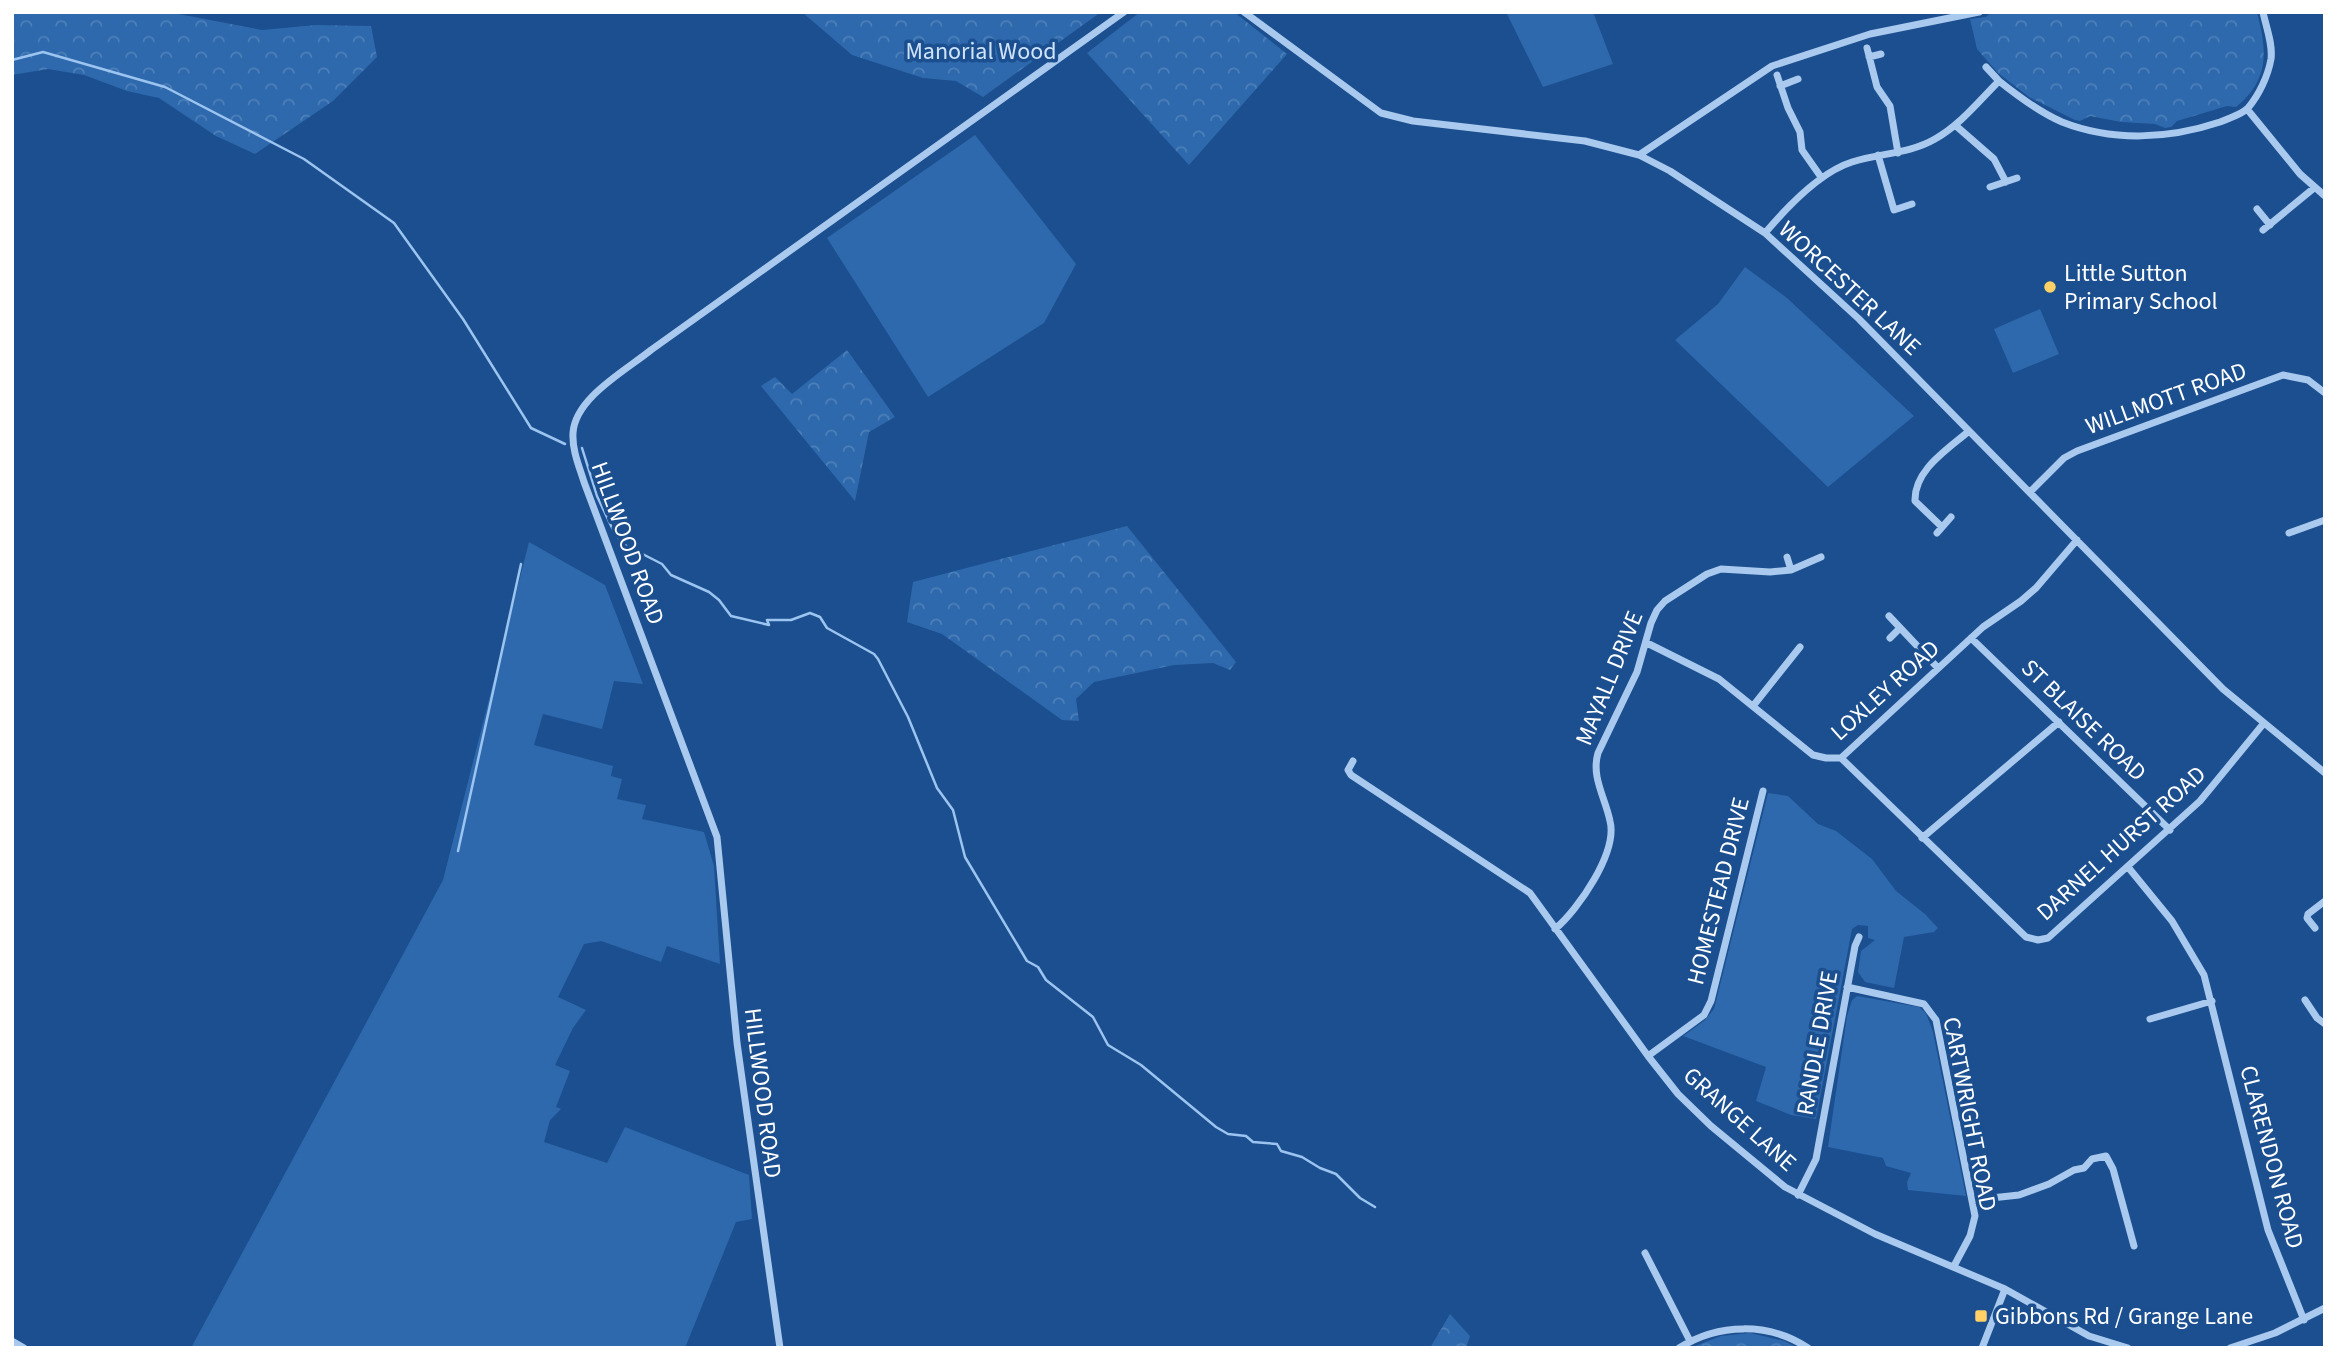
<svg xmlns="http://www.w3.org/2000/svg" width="2337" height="1360" viewBox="0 0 2337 1360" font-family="'Source Sans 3',sans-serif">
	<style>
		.green { fill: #2e69ad }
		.forest { fill: url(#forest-crowns) }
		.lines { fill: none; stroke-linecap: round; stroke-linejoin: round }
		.stream { stroke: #9cc4f0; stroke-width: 2.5 }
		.minor { stroke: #a9c9ee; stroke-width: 7 }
		.poi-dot { fill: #ffd166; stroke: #1b4f8f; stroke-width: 2.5 }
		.labels { text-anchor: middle; stroke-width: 7; stroke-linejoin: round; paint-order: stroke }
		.park-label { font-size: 24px; fill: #cfe3fa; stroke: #1b4f8f }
		.poi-label { font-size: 24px; fill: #fff; stroke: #1b4f8f; text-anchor: start }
		.street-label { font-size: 24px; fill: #fff; stroke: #1b4f8f }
	</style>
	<defs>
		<pattern id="forest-crowns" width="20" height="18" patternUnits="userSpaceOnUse" patternTransform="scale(1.75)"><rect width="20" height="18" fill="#2e69ad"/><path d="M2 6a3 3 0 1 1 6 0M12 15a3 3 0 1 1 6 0" fill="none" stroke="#4d80b9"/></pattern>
	</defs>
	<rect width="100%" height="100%" fill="#1b4f8f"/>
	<path class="green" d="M1506,12H1593L1613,64L1543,87Z
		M975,135L1076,264L1044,323L928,397L827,238Z
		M1745,267L1787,298L1914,416L1828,487L1675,340L1718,304Z
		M2040,309L2059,354L2013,373L1994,329Z
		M529,542L605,585L643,684L614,681L602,729L543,714L534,745L613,766L611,776L622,779L617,799L646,805L642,819L704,832L714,866L720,964L667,946L661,962L601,941L584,944L558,997L586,1010L573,1028L555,1065L570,1071L556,1107L561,1109L550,1120L544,1142L607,1163L625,1127L749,1175L752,1219L736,1222L685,1348H191L443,880Z
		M1768,793L1788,796L1818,824L1836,831L1872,859L1896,891L1925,914L1938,928L1934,932L1904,937L1894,988L1865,982L1858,972L1861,951L1875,940L1868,938V926L1858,925L1852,929L1816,1119L1791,1115L1756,1101L1766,1067L1683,1036L1704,1021L1714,1009Z
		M1857,996L1919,1007L1926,1013L1933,1032L1966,1196L1908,1190L1907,1182L1911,1173L1886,1166L1883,1158L1828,1147L1847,1016L1852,1000Z"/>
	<path class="forest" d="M12,12H168L262,30L316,25L371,26L377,57L333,101L255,154L216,136L159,98L127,91L84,75L48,69L12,75Z
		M802,12H1101L983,97L956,81L923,78L852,55Z
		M1140,12H1234L1287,54L1189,165L1087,53Z
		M1991,12H2257C2267,51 2270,79 2236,107L2227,106L2177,121L2171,127L2165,128L2155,124L2121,122L2090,116L2080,121L2075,120L2029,97L1998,73L1977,49L1970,19L1986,17Z
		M847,350L895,417L869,432L855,501L761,386L775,377L792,394Z
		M1127,526L1236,662L1230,670L1213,663L1174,665L1094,682L1076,699L1079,721L1062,720L942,634L907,622L913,582Z
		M1450,1314L1470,1336L1466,1348H1430Z
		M1750,1333L1784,1341L1798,1348H1690L1721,1336Z"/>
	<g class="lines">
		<path class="stream" d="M12,60L43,52L165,87L304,159L394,223L463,319L531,428L565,444
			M582,448L597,496L614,532L623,544L662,564L671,575L709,592L719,600L731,616L769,625L767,620H791L810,613L820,617L827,628L874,654L878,659L908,717L937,788L953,810L965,857L1027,961L1038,967L1046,980L1093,1017L1108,1045L1141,1065L1216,1127L1228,1134L1246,1136L1253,1142L1277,1144L1281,1151L1302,1157L1320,1168L1336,1174L1360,1198L1375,1207
			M458,851L521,564"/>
		<path class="minor" d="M1244,12L1381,113L1413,121L1585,141L1639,155L1670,171L1765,233L1859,319L2223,689L2325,773
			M1867,48L1877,87L1890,106L1898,153
			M1869,57L1881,54
			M1986,67L1999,81
			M1777,75L1788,108L1800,132L1802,150L1821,177
			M1780,86L1798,79
			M2247,109L2300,174L2325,196
			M1955,125L1994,159L2006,182
			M1639,155L1772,66L1870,34L1979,12
			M1878,155L1894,210L1912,204
			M1990,187L2017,178
			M2257,209L2270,225
			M2263,230L2314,188
			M1765,233C1787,207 1820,172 1852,162C1880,153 1909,154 1935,139C1960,125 1979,101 1999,81C2019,97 2039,112 2062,122C2113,142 2169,139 2220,122C2228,119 2242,114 2248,108C2259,95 2268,76 2271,59C2273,44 2266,27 2263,12
			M2030,492L2064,458L2077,451L2283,375L2308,380L2325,393
			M1942,527L1915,501C1914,470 1947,450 1969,431
			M1937,533L1951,517
			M2289,533L2325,520
			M1787,557L1791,570
			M1889,616L1938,668
			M1890,638L1900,628
			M1971,638L2170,830
			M1647,643L1719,679L1813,755L1826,758H1841L1983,627L2021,601L2036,588L2077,540
			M1753,706L1800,647
			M1841,758L2026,937L2038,940L2048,938L2200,801L2264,723
			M1353,761L1348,770L1351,775L1530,893L1648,1056L1678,1094L1711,1126L1785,1187L1875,1234L2005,1289L2089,1336L2128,1348
			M1922,838L2059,722
			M2128,867L2172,921L2204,975L2268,1230L2304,1320
			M2315,928L2307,918L2308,914L2325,901
			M1555,929C1578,910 1618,852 1610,821C1605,797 1591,777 1598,753L1637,672L1651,623L1657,610L1665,601L1707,574L1721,569L1770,572L1791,570L1821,557
			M1847,987L1924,1004L1936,1020L1975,1216L1970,1236L1954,1266
			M2305,1000L2317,1018L2325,1024
			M2150,1019L2212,1001
			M1648,1056L1704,1015L1711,1001L1763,791
			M1798,1195L1816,1159L1855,946L1859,937
			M1973,1200L2019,1195L2049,1184L2074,1170L2084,1168L2092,1159L2106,1156L2113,1169L2134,1246
			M1645,1253L1690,1341
			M12,1341L24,1348
			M780,1348L737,1043L717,837L584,482C579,466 572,450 573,433C575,398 625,371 651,350L1124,12
			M1679,1348C1718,1323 1769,1322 1808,1348
			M1982,1348L2005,1289
			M2230,1348L2275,1333L2325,1308"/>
	</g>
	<g class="poi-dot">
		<circle cx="2050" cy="287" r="7"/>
		<rect x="1974" y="1309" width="14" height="14" rx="3.5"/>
	</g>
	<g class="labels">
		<g class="park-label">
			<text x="981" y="59">Manorial Wood</text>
		</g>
		<g class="poi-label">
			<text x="2064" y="281">Little Sutton<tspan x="2064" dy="28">Primary School</tspan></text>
			<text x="1995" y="1324">Gibbons Rd / Grange Lane</text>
		</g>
		<g class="street-label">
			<text transform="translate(1850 288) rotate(43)" y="8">WORCESTER LANE</text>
			<text transform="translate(2166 398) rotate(-20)" y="8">WILLMOTT ROAD</text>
			<text transform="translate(628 543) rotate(70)" y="8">HILLWOOD ROAD</text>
			<text transform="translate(1609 678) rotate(-68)" y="8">MAYALL DRIVE</text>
			<text transform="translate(1885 690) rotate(-42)" y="8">LOXLEY ROAD</text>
			<text transform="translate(2084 720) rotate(44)" y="8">ST BLAISE ROAD</text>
			<text transform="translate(2121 843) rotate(-42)" y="8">DARNEL HURST ROAD</text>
			<text transform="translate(1718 891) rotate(-76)" y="8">HOMESTEAD DRIVE</text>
			<text transform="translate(1817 1043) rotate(-80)" y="8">RANDLE DRIVE</text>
			<text transform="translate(763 1093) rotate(83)" y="8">HILLWOOD ROAD</text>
			<text transform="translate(1970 1114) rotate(79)" y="8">CARTWRIGHT ROAD</text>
			<text transform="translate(1740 1119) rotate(42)" y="8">GRANGE LANE</text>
			<text transform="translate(2272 1157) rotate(75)" y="8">CLARENDON ROAD</text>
		</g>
	</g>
	<rect width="2337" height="1360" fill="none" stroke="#ffffff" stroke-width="28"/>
</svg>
